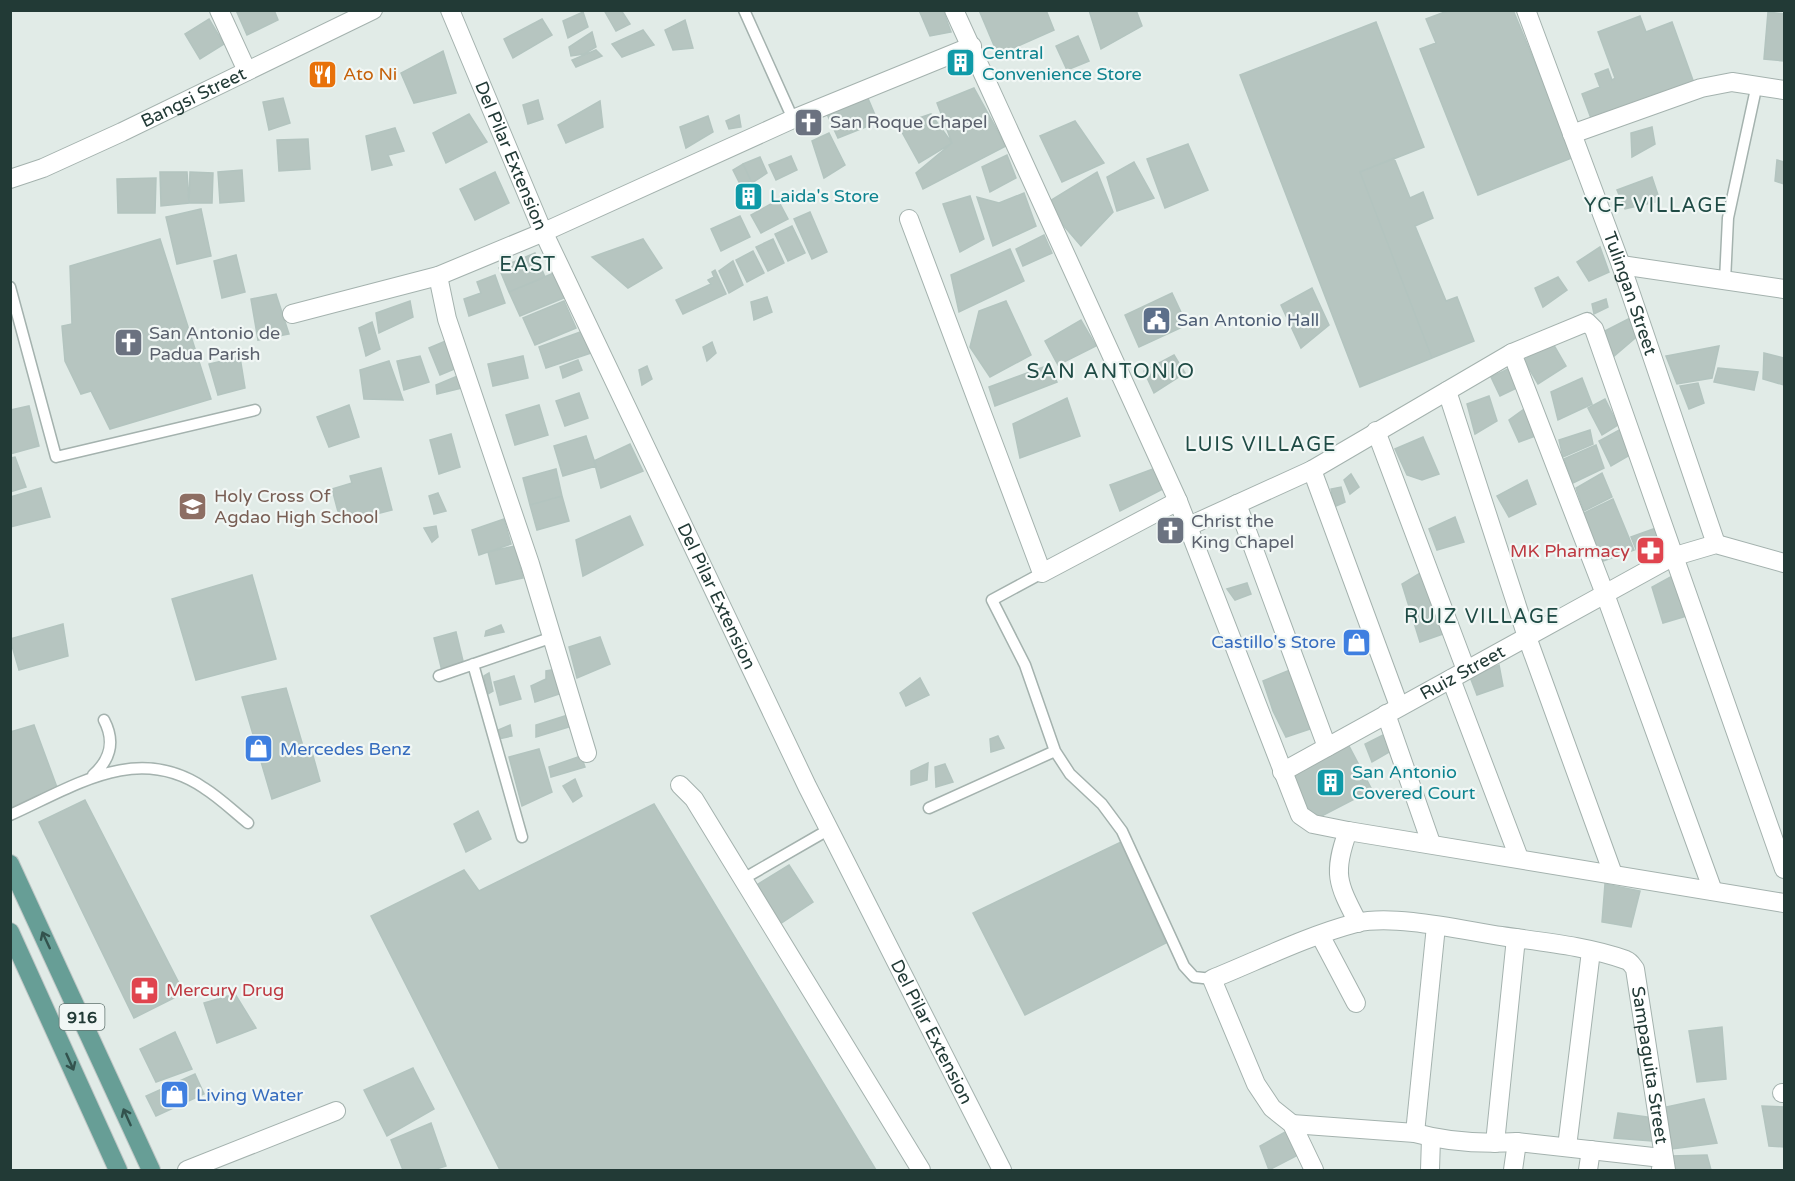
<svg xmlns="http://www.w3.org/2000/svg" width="1795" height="1181" viewBox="0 0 1795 1181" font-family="'Varela Round',sans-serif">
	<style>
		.building { fill: #b6c5c0; stroke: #b3c4bf; stroke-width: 1.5 }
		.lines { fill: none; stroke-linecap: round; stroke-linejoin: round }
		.service-casing { stroke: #a4b2ae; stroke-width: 13 }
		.minor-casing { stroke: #a4b2ae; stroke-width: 20 }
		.primary-casing { stroke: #c1c8c7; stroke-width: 20 }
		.service { stroke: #fff; stroke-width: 10 }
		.minor { stroke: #fff; stroke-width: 18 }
		.primary { stroke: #679e96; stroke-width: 18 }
		.oneway { stroke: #33534e }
		.labels { text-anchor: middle; stroke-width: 4.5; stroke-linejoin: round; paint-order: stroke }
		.shield { fill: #f1f7f5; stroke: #60736f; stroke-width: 1.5 }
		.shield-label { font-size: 16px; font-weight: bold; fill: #223a36 }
		.culture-label { font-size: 18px; fill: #0d838f; stroke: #f1f7f5; text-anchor: start }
		.food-label { font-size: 18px; fill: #c56008; stroke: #f1f7f5; text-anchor: start }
		.street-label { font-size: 18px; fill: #223a36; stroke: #f1f7f5 }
		.worship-label { font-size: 18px; fill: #5b616d; stroke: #f1f7f5; text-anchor: start }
		.service-label { font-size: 18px; fill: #4e5e75; stroke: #f1f7f5; text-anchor: start }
		.education-label { font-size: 18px; fill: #785e54; stroke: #f1f7f5; text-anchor: start }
		.health-label { font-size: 18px; fill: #be3a42; stroke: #f1f7f5; text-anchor: end }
		.shop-label { font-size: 18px; fill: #366cbe; stroke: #f1f7f5; text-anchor: start }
		.neighbourhood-label { font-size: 20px; letter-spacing: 1.5px; fill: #1f4b45; stroke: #f1f7f5 }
		.quarter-label { font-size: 21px; letter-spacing: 1.5px; fill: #1f4b45; stroke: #f1f7f5 }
	</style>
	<rect width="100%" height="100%" fill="#e1ebe7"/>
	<path class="building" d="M236,10H274L278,20L247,35Z
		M604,10H621L630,24L616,31Z
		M919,10H943L951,32L930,36Z
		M979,10H1046L1054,30L998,55Z
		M1089,10H1136L1142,26L1101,49Z
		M1450,10H1513L1574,157L1478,195L1420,49L1436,43L1426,19Z
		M583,12L588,27L568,38L563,21Z
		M1768,12L1784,14V61L1764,59Z
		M1640,16L1646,32L1672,22L1694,83L1592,121L1582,94L1600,87L1595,74L1608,69L1612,80L1615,78L1598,32Z
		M209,19L224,44L200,59L185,34Z
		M542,19L552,35L513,58L504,39Z
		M685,20L693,48L673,50L665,30Z
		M1376,22L1424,147L1360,172L1432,358L1360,387L1240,75Z
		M643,30L654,45L622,57L612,44Z
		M592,32L596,47L584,54L571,56L569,47Z
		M1078,36L1089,61L1067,70L1056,46Z
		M596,50L602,56L576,67L572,60Z
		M443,51L456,93L414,103L401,73Z
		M974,88L1006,146L923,189L916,173L952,143L937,103Z
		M867,96L878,122L838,138L826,112Z
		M283,98L290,123L269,130L263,102Z
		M538,100L543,119L528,124L523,105Z
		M600,101L603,127L566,143L558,125Z
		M469,114L487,142L446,163L433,133Z
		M931,114L952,143L919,163L898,125Z
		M739,115L741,127L729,129L726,121Z
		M708,116L713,132L686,148L680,127Z
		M1075,121L1104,163L1062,182L1040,136Z
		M1652,127L1655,144L1632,157L1631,133Z
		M395,128L404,151L388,155L392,165L372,170L366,136Z
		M829,133L845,165L824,178L812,141Z
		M308,139L310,169L279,171L277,140Z
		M1188,144L1208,190L1165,208L1147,159Z
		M1007,155L1016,178L990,192L982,167Z
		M791,156L797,170L776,180L769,165Z
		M760,157L767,173L752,183L743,164Z
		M1394,158L1410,198L1423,192L1433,218L1415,226L1446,301L1457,297L1474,341L1432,358L1360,172Z
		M1777,160L1784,162V184L1775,181Z
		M1134,162L1154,198L1117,211L1107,177Z
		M743,164L751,181L741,186L733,170Z
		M242,170L244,201L220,203L218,172Z
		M160,172H187L189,203L161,206Z
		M190,172L213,173L212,203H189Z
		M495,172L509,203L475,220L460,189Z
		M1097,172L1113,212L1081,246L1045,204Z
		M1652,177L1660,201L1625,209L1617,190Z
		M156,178L155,213H118L117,179Z
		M750,184L758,202L749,208L741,190Z
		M1024,193L1036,226L993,246L977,197L999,203Z
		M970,196L984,239L960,252L943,204Z
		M778,200L788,219L761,233L751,215Z
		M201,209L211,256L177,264L166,217Z
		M810,212L827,252L812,259L794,219Z
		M740,216L750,237L721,251L711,229Z
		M792,226L805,253L788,261L775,234Z
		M1044,235L1052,253L1023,266L1016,249Z
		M160,239L211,399L110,429L91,391L81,394L65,361L62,326L72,324L70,266Z
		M643,239L662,268L628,288L592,257Z
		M773,239L784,263L768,271L756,247Z
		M1600,247L1609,272L1589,281L1577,262Z
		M1010,249L1024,281L959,312L951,275Z
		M753,251L764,273L747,282L736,260Z
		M535,253L545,277L509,292L499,268Z
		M236,255L245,292L222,298L214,261Z
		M733,261L743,285L729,293L719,271Z
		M715,270L726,294L683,314L676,300L711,284L708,280L714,277L712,272Z
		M556,272L566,297L520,316L509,292Z
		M495,275L505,303L469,316L464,299L481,293L477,282Z
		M1558,277L1567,290L1543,307L1535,288Z
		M1312,288L1329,325L1301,348L1281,305Z
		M1172,293L1187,325L1139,347L1125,315Z
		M276,294L289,334L258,340L251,299Z
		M767,297L772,312L754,320L751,302Z
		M1606,299L1608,307L1594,314L1592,304Z
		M410,301L413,317L379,333L376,313Z
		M564,301L576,328L535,345L523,318Z
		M1006,301L1031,355L990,377L970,347L979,311Z
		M1634,316L1641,333L1612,358L1605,331Z
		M1081,320L1096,346L1058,365L1045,341Z
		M372,322L380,349L366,356L359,328Z
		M583,331L591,353L546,368L539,347Z
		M448,340L459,367L440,375L429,348Z
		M712,342L716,353L707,361L703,347Z
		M1552,342L1566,366L1538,384L1524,360Z
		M1719,346L1712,378L1677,384L1666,356Z
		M1764,353L1784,358V385L1763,379Z
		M1174,355L1185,373L1154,393L1144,371Z
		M420,356L429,382L404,390L397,361Z
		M523,356L528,378L493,386L488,364Z
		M240,357L245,388L218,395L209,364Z
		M578,360L582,370L563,378L560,367Z
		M389,361L403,400L364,399L360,370Z
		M1049,365L1057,382L995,406L989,387Z
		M647,366L652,379L642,385L639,370Z
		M1510,368L1519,387L1500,396L1491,377Z
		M1718,368L1758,372L1754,390L1714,382Z
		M460,375L466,387L437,394L436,385Z
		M1582,378L1592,404L1558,420L1551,392Z
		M1698,383L1704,403L1689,409L1680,386Z
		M579,393L588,418L565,426L556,401Z
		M1489,396L1497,421L1475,434L1467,404Z
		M1067,398L1080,436L1020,458L1013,424Z
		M1605,399L1618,425L1602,435L1588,408Z
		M349,405L359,437L329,447L317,417Z
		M539,405L548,435L515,445L506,415Z
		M29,406L39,446L10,454V410Z
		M1527,407L1538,435L1519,442L1509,420Z
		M1621,429L1630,455L1611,466L1599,441Z
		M1590,430L1593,444L1563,457L1559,440Z
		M451,434L460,467L439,474L430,440Z
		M586,436L596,466L563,476L554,446Z
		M1423,437L1439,474L1422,480L1407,475L1395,449Z
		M630,444L643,471L601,488L594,461Z
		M1596,445L1604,468L1573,483L1564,459Z
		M15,457L26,487L10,492V458Z
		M381,468L392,510L341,523L332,489L352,483L350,476Z
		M556,469L562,496L530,505L523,478Z
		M1153,469L1163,489L1120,511L1110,485Z
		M1602,473L1612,497L1584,511L1576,488Z
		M1351,474L1359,487L1350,494L1344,480Z
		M1527,480L1536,504L1509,517L1497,496Z
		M1341,487L1345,502L1334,507L1331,489Z
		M41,488L50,517L10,527V497Z
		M438,493L446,511L434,514L429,496Z
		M562,496L569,521L537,530L530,505Z
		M1613,499L1634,550L1603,561L1582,514Z
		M630,516L643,545L583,576L576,540Z
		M1172,517L1182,537L1168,544L1159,525Z
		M1455,517L1464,542L1437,550L1429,529Z
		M504,519L511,544L479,555L472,530Z
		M436,526L438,537L432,542L424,528Z
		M1656,528L1665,553L1642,564L1631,537Z
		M515,546L523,578L496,584L488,552Z
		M1420,573L1443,634L1420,642L1402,584Z
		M252,575L276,659L196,680L172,599Z
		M1674,575L1690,615L1663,623L1652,587Z
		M1247,583L1251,594L1235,600L1227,589Z
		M63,624L68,656L19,670L10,639Z
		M501,625L504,632L485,636L486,631Z
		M456,632L464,665L442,671L434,638Z
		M600,637L610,664L577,678L569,647Z
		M1499,665L1503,686L1477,695L1470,677Z
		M557,669L565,692L535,702L531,686L546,679V671Z
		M1290,670L1313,728L1286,737L1273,711L1263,681Z
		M489,673L493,691L486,695L484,676Z
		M514,676L521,699L500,705L494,682Z
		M920,678L929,695L906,706L900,693Z
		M286,688L305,753L312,752L320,781L272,799L242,697Z
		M568,715L572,726L536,737V725Z
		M34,725L58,790L13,808L10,801V732Z
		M510,725L512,736L498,739L496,731Z
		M1383,735L1391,751L1372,762L1365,744Z
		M998,736L1004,748L991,752L990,739Z
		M1348,744L1372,790L1314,820L1291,773Z
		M539,749L552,792L522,806L509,757Z
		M581,756L585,767L551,777L549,767Z
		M928,763L927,780L911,785V771Z
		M945,764L953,782L936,787L935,767Z
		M575,779L582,796L573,802L563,786Z
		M85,800L184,993L134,1018L39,822Z
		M654,804L876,1170H500L371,916L464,870L479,891Z
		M478,811L491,839L466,852L454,824Z
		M1121,842L1166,943L1025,1015L973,913Z
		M789,865L813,902L777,926L755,886Z
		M1605,884L1640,891L1631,927L1602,922Z
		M235,994L256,1028L217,1043L204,1003Z
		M1722,1027L1726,1079L1697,1082L1689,1031Z
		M175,1032L192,1069L156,1082L140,1049Z
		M413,1068L434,1109L387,1136L364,1090Z
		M195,1074L204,1094L156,1116L146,1096Z
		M1704,1099L1717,1143L1672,1149L1666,1107Z
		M1762,1106L1784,1107V1147L1769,1146Z
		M1618,1113L1654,1118L1652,1141L1614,1138Z
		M431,1123L446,1166L433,1170H403L391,1140Z
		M1287,1131L1300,1154L1269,1170L1260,1146Z
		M1707,1155L1711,1170H1676L1671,1156Z"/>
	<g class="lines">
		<defs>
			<path id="service" d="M744,10L793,119
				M1725,281L1728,218L1757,84
				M10,287L56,457L255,410
				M1042,573L992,600L1025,665L1055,751L1070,774L1102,804L1122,831L1184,966L1194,977L1212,979
				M473,664L522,837
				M439,676L553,637
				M93,775C111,759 115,741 104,720
				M929,808L1055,751
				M10,815C73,787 137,742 204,788C220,798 233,811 248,823
				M743,879L828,830"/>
			<g id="minor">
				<path d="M219,10L247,71"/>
				<path id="s1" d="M450,10L540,225L807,786L1002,1170"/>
				<path d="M954,10L1178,501L1300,815L1313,824L1348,831L1784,903"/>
				<path id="s2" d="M1526,10L1621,265L1716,544"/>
				<path d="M1572,134L1701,88L1732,82L1784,90"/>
				<path id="s3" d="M10,179L43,168L122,132L373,10"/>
				<path d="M909,219L1042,573L1178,501"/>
				<path d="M1621,265L1784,289"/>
				<path d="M438,276L447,319L530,564L587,753"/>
				<path d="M292,314L438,276L544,232L793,119L972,46"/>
				<path d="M1512,353L1605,594L1713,891"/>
				<path d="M1447,391L1527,637L1613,874"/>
				<path d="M1376,431L1466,670"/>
				<path d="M1312,470L1399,706"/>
				<path d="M1237,504L1327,747"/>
				<path d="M1189,526L1312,470L1512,353L1587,322L1594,329L1784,869"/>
				<path d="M1451,679L1519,858"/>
				<path d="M1386,714L1431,843"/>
				<path id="s4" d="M1282,772L1672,557L1716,544L1784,563"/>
				<path d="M680,785L694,799L921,1170"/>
				<path d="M1348,831C1332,874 1338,884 1358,923"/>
				<path d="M1320,935L1356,1003"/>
				<path d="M1782,1093H1784"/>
				<path d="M1292,1124L1415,1133C1447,1142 1484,1144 1517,1142L1662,1158L1661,1169"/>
				<path d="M1415,1133L1436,926"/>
				<path d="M1495,1143L1516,938"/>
				<path d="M1567,1147L1591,951"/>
				<path d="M187,1170L336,1111"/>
				<path id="s5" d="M1314,1170L1292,1124L1272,1108L1256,1084L1212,979C1259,960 1307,936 1356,923C1394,914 1462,930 1501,936C1542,942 1587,946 1626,960C1631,962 1632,965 1635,969L1666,1170"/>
				<path d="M1430,1170L1431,1138"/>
				<path d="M1513,1170L1517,1142"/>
				<path d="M1588,1170L1591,1150"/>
			</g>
			<path id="primary" d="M10,864L151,1170
				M10,932L118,1170"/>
		</defs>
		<use href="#service" class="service-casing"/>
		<use href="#minor" class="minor-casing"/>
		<use href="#primary" class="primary-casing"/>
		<use href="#service" class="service"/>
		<use href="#minor" class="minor"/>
		<use href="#primary" class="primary"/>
	</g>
	<defs><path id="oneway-shaft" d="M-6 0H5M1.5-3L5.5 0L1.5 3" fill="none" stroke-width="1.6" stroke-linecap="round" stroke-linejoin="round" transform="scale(1.5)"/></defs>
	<g class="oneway">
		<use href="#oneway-shaft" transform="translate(46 940) rotate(-115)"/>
		<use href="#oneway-shaft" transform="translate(70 1062) rotate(66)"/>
		<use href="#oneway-shaft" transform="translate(127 1117) rotate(-114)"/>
	</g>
	<defs>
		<symbol id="building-square" viewBox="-11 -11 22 22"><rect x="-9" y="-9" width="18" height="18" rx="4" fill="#0f9aa8" stroke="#f1f7f5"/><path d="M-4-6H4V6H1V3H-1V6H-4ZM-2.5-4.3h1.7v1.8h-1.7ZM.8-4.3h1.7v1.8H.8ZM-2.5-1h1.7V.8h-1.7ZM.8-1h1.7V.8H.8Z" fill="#fff"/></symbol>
		<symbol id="restaurant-square" viewBox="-11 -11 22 22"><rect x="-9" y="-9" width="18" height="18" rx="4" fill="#e8710a" stroke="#f1f7f5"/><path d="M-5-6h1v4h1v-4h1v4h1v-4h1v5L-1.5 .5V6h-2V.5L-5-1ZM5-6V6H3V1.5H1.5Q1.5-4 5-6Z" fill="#fff"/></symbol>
		<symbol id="church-square" viewBox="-11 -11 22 22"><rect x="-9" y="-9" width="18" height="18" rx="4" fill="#6b7280" stroke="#f1f7f5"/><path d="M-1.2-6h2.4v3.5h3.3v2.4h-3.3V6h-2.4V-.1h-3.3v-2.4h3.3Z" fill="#fff"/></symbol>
		<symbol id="civic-square" viewBox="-11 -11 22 22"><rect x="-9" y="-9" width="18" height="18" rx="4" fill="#5c6f8a" stroke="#f1f7f5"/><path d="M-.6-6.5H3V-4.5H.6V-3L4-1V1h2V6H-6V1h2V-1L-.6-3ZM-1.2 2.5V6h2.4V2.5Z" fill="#fff"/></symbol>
		<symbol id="school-square" viewBox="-11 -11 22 22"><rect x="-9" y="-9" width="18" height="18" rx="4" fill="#8d6e63" stroke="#f1f7f5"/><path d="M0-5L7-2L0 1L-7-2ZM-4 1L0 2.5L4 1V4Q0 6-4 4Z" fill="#fff"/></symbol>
		<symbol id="pharmacy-square" viewBox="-11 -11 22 22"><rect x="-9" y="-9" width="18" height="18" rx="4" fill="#e0444e" stroke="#f1f7f5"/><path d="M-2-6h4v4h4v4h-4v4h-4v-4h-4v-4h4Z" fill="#fff"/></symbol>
		<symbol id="shop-square" viewBox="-11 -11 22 22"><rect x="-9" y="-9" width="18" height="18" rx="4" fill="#3f7fe0" stroke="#f1f7f5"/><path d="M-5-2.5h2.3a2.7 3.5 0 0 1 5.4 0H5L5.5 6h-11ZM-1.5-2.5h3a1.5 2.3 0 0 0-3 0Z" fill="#fff"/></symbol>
	</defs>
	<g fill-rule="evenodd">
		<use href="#building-square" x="944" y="46" width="33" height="33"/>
		<use href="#restaurant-square" x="306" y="58" width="33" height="33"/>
		<use href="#church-square" x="792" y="106" width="33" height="33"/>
		<use href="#building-square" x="732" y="180" width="33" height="33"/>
		<use href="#civic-square" x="1140" y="304" width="33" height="33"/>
		<use href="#church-square" x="112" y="326" width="33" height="33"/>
		<use href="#school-square" x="176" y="490" width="33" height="33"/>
		<use href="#church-square" x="1154" y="514" width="33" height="33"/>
		<use href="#pharmacy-square" x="1634" y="534" width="33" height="33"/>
		<use href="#shop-square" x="1340" y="626" width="33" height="33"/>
		<use href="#shop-square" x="242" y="732" width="33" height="33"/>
		<use href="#building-square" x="1314" y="766" width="33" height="33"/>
		<use href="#pharmacy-square" x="128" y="974" width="33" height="33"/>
		<use href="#shop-square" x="158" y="1078" width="33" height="33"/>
	</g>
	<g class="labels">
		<rect class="shield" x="59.5" y="1004" width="45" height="26" rx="4.5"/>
		<g class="shield-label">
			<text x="82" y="1023">916</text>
		</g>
		<g class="culture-label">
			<text x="982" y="59">Central<tspan x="982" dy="21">Convenience Store</tspan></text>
			<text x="770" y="202">Laida's Store</text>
			<text x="1352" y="778">San Antonio<tspan x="1352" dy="21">Covered Court</tspan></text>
		</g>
		<g class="food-label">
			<text x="343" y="80">Ato Ni</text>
		</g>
		<g class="street-label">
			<text dy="6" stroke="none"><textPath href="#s3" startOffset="201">Bangsi Street</textPath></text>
			<text dy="6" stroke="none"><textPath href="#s1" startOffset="158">Del Pilar Extension</textPath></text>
			<text dy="6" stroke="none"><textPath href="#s2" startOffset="302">Tulingan Street</textPath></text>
			<text dy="6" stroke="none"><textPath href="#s1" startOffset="644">Del Pilar Extension</textPath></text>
			<text dy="6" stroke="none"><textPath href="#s4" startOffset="206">Ruiz Street</textPath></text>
			<text dy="6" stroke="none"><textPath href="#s1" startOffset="1130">Del Pilar Extension</textPath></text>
			<text dy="6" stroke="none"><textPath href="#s5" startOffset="758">Sampaguita Street</textPath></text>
		</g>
		<g class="worship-label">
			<text x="830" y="128">San Roque Chapel</text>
			<text x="149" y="339">San Antonio de<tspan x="149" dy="21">Padua Parish</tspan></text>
			<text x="1191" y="527">Christ the<tspan x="1191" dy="21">King Chapel</tspan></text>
		</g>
		<g class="service-label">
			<text x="1177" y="326">San Antonio Hall</text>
		</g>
		<g class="education-label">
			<text x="214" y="502">Holy Cross Of<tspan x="214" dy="21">Agdao High School</tspan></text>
		</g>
		<g class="health-label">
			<text x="1630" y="557">MK Pharmacy</text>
			<text x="166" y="996" text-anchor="start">Mercury Drug</text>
		</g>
		<g class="shop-label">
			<text x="1336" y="648" text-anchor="end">Castillo's Store</text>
			<text x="280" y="755">Mercedes Benz</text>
			<text x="196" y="1101">Living Water</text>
		</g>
		<g class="neighbourhood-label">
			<text x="1656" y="212">YCF VILLAGE</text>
			<text x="528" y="271">EAST</text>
			<text x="1261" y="451">LUIS VILLAGE</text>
			<text x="1482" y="623">RUIZ VILLAGE</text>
		</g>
		<g class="quarter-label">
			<text x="1111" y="378">SAN ANTONIO</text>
		</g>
	</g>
	<rect width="1795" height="1181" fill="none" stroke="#223a36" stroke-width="24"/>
</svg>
